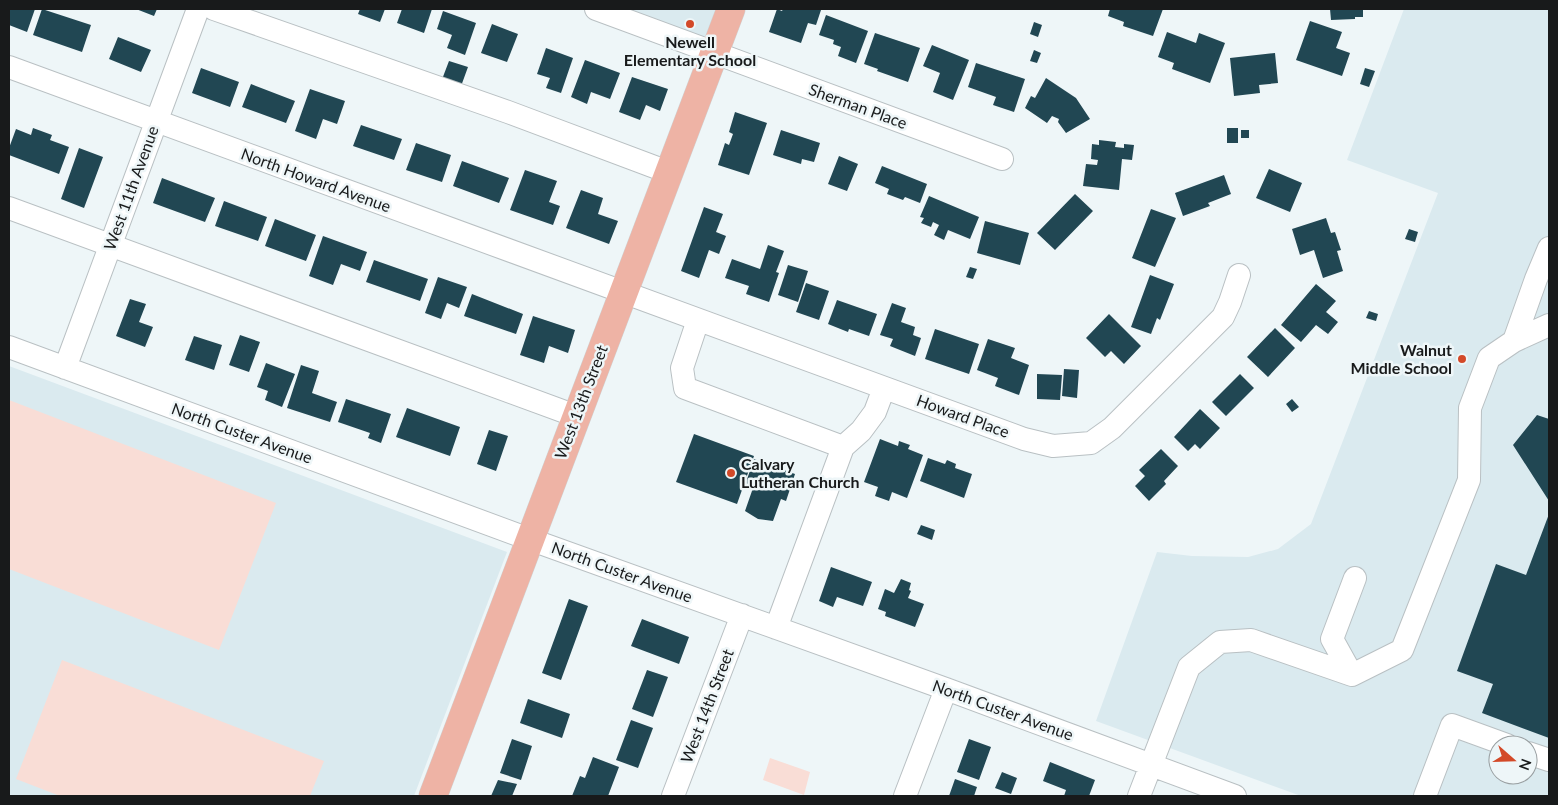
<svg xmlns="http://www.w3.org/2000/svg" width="1558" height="805" viewBox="0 0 1558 805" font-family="Lato,sans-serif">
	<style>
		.built { fill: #daeaef; fill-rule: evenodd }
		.green { fill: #f9ddd6 }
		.building { fill: #214753 }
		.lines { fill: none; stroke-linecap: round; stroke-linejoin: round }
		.minor-casing { stroke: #b9c0c3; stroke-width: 24 }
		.major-casing { stroke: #d1d1d1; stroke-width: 29 }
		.minor { stroke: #fff; stroke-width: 22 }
		.major { stroke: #eeb3a5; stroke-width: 28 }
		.poi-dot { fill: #d34928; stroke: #eef6f8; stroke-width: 2 }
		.labels { text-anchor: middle; stroke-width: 5; stroke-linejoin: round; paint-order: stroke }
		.poi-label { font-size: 16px; font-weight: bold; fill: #181a1b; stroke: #eef6f8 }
		.street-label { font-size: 16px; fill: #181a1b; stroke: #eef6f8 }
	</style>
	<rect width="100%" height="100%" fill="#eef6f8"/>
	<path class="built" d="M624,9H719L707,39Z
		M1404,9H1549V796H1301L1096,721L1157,552L1192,556L1248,557L1278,549L1311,524L1438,193L1347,160ZM1498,745H1528V775H1498Z
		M9,366L507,552L414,796H9Z"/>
	<path class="green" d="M9,400L276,503L219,650L9,569Z
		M62,660L324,761L310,796H60L16,779Z
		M770,758L810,772L804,795L763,780Z"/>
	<path class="building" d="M9,9H35L27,32L9,25Z
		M42,9L91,25L82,52L33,35Z
		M136,9H157L154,16Z
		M360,9H385L380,22L358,14Z
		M402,9H432L424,33L397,23Z
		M777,9L782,11L783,9H817L821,10L816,25L808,23L801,43L769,32Z
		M1110,9H1163L1153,36L1123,26L1124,22L1108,16Z
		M1330,9H1363V17H1355V19L1331,20Z
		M443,11L476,23L465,55L447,48L452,35L437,29Z
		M826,15L868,31L856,63L838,56L841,47L833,44L834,40L819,35Z
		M1310,21L1342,32L1336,48L1350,53L1342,76L1296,60Z
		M1034,22L1042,25L1038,37L1030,34Z
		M492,24L518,34L507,62L481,53Z
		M1167,32L1196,43L1199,33L1225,43L1210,83L1172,69L1174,63L1158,57Z
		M875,33L920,48L908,82L877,71L878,69L864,64Z
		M118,37L151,50L141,72L109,59Z
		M932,45L969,60L953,100L933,92L940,73L923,66Z
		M546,48L573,58L561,93L546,88L550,78L537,74Z
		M1034,50L1041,53L1037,63L1030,61Z
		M1275,53L1278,83L1259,85L1260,93L1234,96L1230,58Z
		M585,60L620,73L610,99L591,92L587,104L571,97Z
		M449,61L468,67L460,89L441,82Z
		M976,63L1025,79L1014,112L993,105L996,97L968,87Z
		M201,68L239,82L230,107L192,93Z
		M1365,68L1375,71L1369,87L1360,84Z
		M632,77L668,89L660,111L646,105L640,120L619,112Z
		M1046,78L1076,98L1090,119L1066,133L1058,122L1059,119L1052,116L1047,123L1025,108L1031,96L1035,98Z
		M251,84L295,101L286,123L242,107Z
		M310,89L345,101L337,124L323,119L316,139L295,131Z
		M735,112L767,123L749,175L718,165L725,143L729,145L733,134L729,132Z
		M361,125L402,139L394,160L353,146Z
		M33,128L52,135L50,140L69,147L59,174L9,155V148L16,129L31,135Z
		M1227,128H1238V143H1227Z
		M781,130L820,143L814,162L802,159L801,164L773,155Z
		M1241,130H1249V138H1241Z
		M1099,140L1116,142L1115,147L1124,148V144L1134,145L1132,160L1122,159L1119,190L1083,186L1086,164L1097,165L1098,160L1091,159L1092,144L1099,145Z
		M416,143L451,155L442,182L406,170Z
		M79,148L103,157L84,208L61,199Z
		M839,156L858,164L847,191L828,184Z
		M462,161L509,178L499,203L453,186Z
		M882,166L927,184L920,203L905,197L903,200L887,194L889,189L875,183Z
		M1269,169L1302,183L1290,212L1256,198Z
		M525,170L557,181L549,202L560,206L553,225L510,210Z
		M1224,175L1231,194L1208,203L1210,206L1183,216L1175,193Z
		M162,178L215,198L205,222L153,203Z
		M581,190L603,198L598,214L618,221L609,244L566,228Z
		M1075,194L1093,211L1055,250L1037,233Z
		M929,196L979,217L970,239L948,230L944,240L934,235L939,225L933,222L931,227L921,223L924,218L920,217Z
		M224,201L267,217L258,241L215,226Z
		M704,207L723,214L716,232L726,236L719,254L709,250L699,278L681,271Z
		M1151,209L1176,218L1155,267L1132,258Z
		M1326,218L1331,233L1335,232L1341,250L1337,251L1343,271L1323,278L1314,250L1300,255L1292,229Z
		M275,219L316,235L306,261L265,246Z
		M985,221L1029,233L1020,265L977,253Z
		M1409,229L1418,232L1415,242L1405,239Z
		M323,236L367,252L360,271L341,264L333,285L309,276Z
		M768,245L784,251L776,272L779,273L769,302L746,294L749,286L725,278L732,259L760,269Z
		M374,260L428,279L420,301L366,282Z
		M788,265L808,271L798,302L778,295Z
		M970,267L977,269L973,279L966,277Z
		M1150,275L1174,284L1160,320L1157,318L1151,334L1131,327Z
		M438,277L467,287L459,308L447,303L441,319L425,313Z
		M806,283L829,291L819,320L796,312Z
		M1316,284L1336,301L1326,312L1338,322L1328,334L1316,325L1301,342L1281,325Z
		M472,294L523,314L516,334L464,316Z
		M130,299L146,304L139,322L153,327L145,347L116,336Z
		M837,300L877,314L869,336L849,329L848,332L828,324Z
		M892,303L906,308L901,322L915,327L913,335L921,338L915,356L890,346L893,339L880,335Z
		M1369,311L1378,314L1376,321L1366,318Z
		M1109,314L1141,346L1124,364L1111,351L1105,357L1086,338Z
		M533,316L575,330L568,353L549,346L544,363L520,355Z
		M1275,328L1295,348L1268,377L1247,357Z
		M935,329L979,344L969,374L925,359Z
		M240,335L260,342L249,372L229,365Z
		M194,336L222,345L214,370L185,360Z
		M988,339L1015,348L1011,358L1029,365L1019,395L995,386L998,378L977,370Z
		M266,363L295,374L282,407L265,400L268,391L257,387Z
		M301,365L319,371L312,393L337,402L330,422L287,408Z
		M1064,369L1079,370L1077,398L1062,396Z
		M1037,374L1062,375L1060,400L1037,399Z
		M1240,374L1254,388L1226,416L1212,402Z
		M346,399L391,414L381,443L368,438L370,433L338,422Z
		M1292,399L1299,407L1292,412L1286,404Z
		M407,408L460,427L450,456L396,437Z
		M1200,409L1220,428L1200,449L1195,444L1188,451L1174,437Z
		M1537,415L1549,419V501L1513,445Z
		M489,430L508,436L496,471L477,464Z
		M694,434L754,456L737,504L676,482Z
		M880,439L898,446L899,441L910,445L908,449L923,455L907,498L892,492L889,501L875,496L878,487L864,482Z
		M1161,449L1178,466L1164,481L1166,484L1149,501L1135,486L1145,476L1139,470Z
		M928,458L945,464L947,460L956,464L955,468L972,474L964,498L920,481Z
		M754,459L795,474L786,501L781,499L773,521L758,519L745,511L753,488L745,485Z
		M1549,514V738L1482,713L1493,684L1457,671L1496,564L1526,575Z
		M921,525L935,530L932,540L917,534Z
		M831,567L872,582L863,606L837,597L833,607L819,601Z
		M901,579L911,583L909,590L911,591L908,598L924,604L915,627L885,616L886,612L878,609L885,589L894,593Z
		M569,599L588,606L561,680L542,673Z
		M642,619L689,637L679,664L631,646Z
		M647,670L668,677L653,717L632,709Z
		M528,699L570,714L562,738L520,723Z
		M631,720L653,728L638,768L616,760Z
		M512,739L532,746L521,780L500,773Z
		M969,739L991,747L979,780L957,772Z
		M593,757L619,767L608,796H572L580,776L585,778Z
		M1050,762L1095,780L1089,796H1064L1066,790L1043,781Z
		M1002,772L1017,778L1011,794L995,788Z
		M955,779L977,787L974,796H949Z
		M498,780L517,784L512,796H491Z"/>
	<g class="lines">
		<defs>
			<path id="minor" d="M214,9L508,112L668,172
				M596,9L1002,159
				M9,67L1024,439L1053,446L1091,443L1112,428L1223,317L1230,302L1239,275
				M9,208L576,416
				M698,320L682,368L685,388L843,447
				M1514,341L1549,325
				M9,347L529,539L946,689L1235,796
				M65,368L198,9
				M776,628L843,447L861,431L875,412L884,388
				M1352,675L1332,639L1355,578
				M1528,753L1549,760
				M673,796L742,615
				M905,796L946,689
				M1139,796L1189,667L1220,642L1251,640L1352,675L1402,650L1469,480L1470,408L1489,358L1514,341L1536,279L1549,248
				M1425,796L1452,725L1507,745"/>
			<path id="major" d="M433,796L731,9"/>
		</defs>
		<use href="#minor" class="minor-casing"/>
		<use href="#major" class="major-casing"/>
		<use href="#minor" class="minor"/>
		<use href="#major" class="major"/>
	</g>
	<g class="poi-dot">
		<circle cx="690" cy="24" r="5"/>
		<circle cx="1462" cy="359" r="5"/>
		<circle cx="731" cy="473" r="5"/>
	</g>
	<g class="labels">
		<g class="poi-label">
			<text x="690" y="48">Newell<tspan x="690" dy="18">Elementary School</tspan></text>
			<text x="1452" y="356" text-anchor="end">Walnut<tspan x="1452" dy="18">Middle School</tspan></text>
			<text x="741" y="470" text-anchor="start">Calvary<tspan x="741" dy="18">Lutheran Church</tspan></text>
		</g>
		<g class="street-label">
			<text transform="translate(858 106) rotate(20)" y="6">Sherman Place</text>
			<text transform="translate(316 180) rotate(20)" y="6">North Howard Avenue</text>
			<text transform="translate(131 188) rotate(-70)" y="6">West 11th Avenue</text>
			<text transform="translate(581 402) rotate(-69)" y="6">West 13th Street</text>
			<text transform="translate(963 416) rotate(20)" y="6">Howard Place</text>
			<text transform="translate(242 433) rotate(20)" y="6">North Custer Avenue</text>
			<text transform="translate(622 572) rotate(20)" y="6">North Custer Avenue</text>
			<text transform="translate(707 706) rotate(-69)" y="6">West 14th Street</text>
			<text transform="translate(1003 710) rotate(20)" y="6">North Custer Avenue</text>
		</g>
	</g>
	<rect width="1558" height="805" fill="none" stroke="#181a1b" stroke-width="20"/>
	<g transform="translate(1513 760) rotate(110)"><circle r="24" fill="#eef6f8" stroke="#989ea0"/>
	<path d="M0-4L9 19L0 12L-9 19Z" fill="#d34928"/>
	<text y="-8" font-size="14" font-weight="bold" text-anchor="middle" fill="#181a1b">N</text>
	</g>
</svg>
